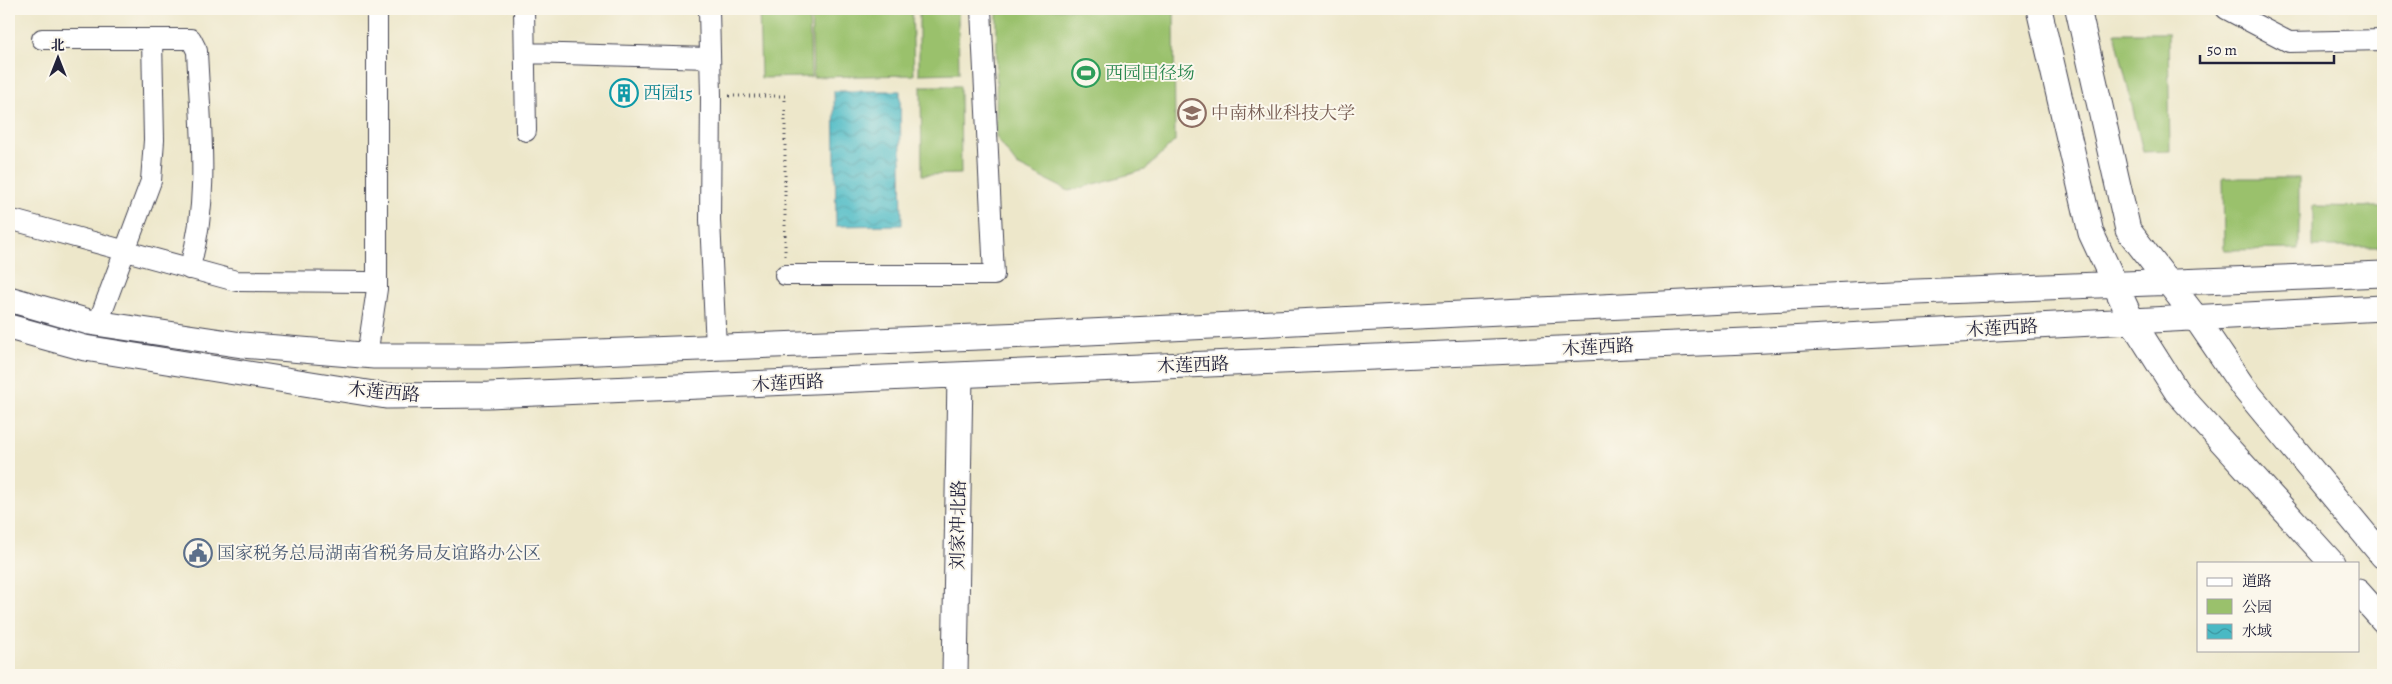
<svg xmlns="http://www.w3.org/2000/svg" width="2392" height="684" viewBox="0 0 2392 684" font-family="Alegreya,'Noto Serif SC',serif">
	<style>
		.green { fill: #9ac16c; stroke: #5e7254 }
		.water { fill: url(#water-waves); stroke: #366e80 }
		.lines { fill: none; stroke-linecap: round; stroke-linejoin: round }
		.minor-casing { stroke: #404050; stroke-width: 22 }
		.major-casing { stroke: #404050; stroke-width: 27 }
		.path { stroke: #404050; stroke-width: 3; stroke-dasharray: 1 4; stroke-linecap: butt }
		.minor { stroke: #fff; stroke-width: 20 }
		.major { stroke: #fff; stroke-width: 25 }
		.labels { text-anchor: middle; stroke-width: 4; stroke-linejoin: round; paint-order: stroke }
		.leisure-label { font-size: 18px; fill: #27864d; stroke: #fbf7ec; text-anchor: start }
		.culture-label { font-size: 18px; fill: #0d838f; stroke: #fbf7ec; text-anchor: start }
		.education-label { font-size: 18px; fill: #785e54; stroke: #fbf7ec; text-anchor: start }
		.street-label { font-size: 18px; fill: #22223b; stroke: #fbf7ec }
		.service-label { font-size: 18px; fill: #4e5e75; stroke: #fbf7ec; text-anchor: start }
	</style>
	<defs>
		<pattern id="water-waves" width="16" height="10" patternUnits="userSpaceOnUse" patternTransform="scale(1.25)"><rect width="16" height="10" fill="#4ab9c4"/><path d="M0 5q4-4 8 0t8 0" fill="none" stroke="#3d96a0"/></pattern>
	</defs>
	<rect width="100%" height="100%" fill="#fbf7ec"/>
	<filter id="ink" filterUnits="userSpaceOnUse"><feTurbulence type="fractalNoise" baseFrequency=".02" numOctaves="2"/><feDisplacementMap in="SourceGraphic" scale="10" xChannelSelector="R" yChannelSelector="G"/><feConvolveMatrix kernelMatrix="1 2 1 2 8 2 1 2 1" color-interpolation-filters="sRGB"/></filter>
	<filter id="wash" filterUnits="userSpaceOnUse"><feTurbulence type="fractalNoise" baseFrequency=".0096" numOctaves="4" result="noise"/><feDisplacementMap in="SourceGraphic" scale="20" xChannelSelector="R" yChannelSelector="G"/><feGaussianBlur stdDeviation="1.12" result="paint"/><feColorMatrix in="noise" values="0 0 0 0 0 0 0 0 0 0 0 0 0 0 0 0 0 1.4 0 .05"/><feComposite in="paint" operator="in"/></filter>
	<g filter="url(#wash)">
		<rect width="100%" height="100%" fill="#ede7ca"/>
		<path class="green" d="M759,9H809L811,77L761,78Z
			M811,9H912L914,75L813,77Z
			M919,9H958L959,73L919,74Z
			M997,9H1174L1175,141L1145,170L1069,191L1017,165L996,137Z
			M2115,33H2168L2170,151L2143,152Z
			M921,86H960L961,174L922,175Z
			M2223,178H2299V249L2224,250Z
			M2313,206L2383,207L2382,247H2313Z"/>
		<path class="water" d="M900,91L902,225L836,226L834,91Z"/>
	</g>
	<g filter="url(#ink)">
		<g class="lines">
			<defs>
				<path id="minor" d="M524,9L526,131
					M709,9L711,96L710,220L716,347
					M2226,9L2289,42L2383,40
					M42,39H191L197,51C200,123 211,200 189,269
					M525,53L710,58
					M9,219L236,281L366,282
					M785,275H994L981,9
					M98,323L151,181L154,140L152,39
					M367,356L377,289V9"/>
				<path id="major" d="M2039,9L2091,233L2132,321L2177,392L2332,563
					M2078,9L2128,230L2196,318L2243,387L2383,556
					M9,299L89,322L242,345L374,356H496L1027,335L1891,293L2383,274
					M9,327L85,348L386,396L489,395L1746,341L2383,308
					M2358,592L2383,620
					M955,675L960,375"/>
			</defs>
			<use href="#minor" class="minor-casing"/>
			<use href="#major" class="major-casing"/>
			<path class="path" d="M729,96H785V256"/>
			<use href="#minor" class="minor"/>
			<use href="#major" class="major"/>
		</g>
	</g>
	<defs>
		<symbol id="stadium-ring" viewBox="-11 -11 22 22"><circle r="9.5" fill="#fbf7ec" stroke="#2e9e5b" stroke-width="1.5"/><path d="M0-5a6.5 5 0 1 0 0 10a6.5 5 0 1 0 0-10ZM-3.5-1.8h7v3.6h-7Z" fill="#2e9e5b"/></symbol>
		<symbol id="building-ring" viewBox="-11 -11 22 22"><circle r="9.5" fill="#fbf7ec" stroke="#0f9aa8" stroke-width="1.5"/><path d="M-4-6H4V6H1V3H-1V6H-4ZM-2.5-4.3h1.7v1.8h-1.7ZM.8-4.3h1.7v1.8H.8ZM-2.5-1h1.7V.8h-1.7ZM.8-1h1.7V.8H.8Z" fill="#0f9aa8"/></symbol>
		<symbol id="university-ring" viewBox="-11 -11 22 22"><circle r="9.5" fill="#fbf7ec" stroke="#8d6e63" stroke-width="1.5"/><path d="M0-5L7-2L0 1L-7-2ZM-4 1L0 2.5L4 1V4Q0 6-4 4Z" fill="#8d6e63"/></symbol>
		<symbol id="civic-ring" viewBox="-11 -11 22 22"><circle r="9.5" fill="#fbf7ec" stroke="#5c6f8a" stroke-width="1.5"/><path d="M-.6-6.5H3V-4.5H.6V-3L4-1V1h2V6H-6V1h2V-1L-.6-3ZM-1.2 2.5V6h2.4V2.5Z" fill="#5c6f8a"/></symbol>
	</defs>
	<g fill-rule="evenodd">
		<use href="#stadium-ring" x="1070" y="57" width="32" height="32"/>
		<use href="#building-ring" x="608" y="77" width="32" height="32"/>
		<use href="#university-ring" x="1176" y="97" width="32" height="32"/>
		<use href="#civic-ring" x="182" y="537" width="32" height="32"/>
	</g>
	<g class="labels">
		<g class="leisure-label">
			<text x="1105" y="79">西园田径场</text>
		</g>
		<g class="culture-label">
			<text x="643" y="99">西园15</text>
		</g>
		<g class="education-label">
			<text x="1211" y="119">中南林业科技大学</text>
		</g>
		<g class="street-label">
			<text transform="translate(2002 328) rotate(-3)" y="6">木莲西路</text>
			<text transform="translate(1598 347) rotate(-3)" y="6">木莲西路</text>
			<text transform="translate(1193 365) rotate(-2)" y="6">木莲西路</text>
			<text transform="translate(788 383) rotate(-3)" y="6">木莲西路</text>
			<text transform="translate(384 392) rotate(5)" y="6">木莲西路</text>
			<text transform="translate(958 525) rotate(-89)" y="6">刘家冲北路</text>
		</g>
		<g class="service-label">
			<text x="217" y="559">国家税务总局湖南省税务局友谊路办公区</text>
		</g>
	</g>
	<rect width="2392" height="684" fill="none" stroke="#fbf7ec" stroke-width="30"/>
	<rect x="2197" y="562" width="162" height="90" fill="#fbf7ec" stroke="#a4a2a5"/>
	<rect x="2207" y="578" width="25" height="8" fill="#ffffff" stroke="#a4a2a5"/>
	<text x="2242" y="586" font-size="15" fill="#22223b">道路</text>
	<rect x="2207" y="599" width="25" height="15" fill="#9ac16c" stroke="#a4a2a5"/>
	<text x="2242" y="612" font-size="15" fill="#22223b">公园</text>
	<rect x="2207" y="624" width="25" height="15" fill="url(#water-waves)" stroke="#a4a2a5"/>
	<text x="2242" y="636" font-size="15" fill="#22223b">水域</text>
	<g transform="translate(58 58)" stroke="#fbf7ec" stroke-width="4" paint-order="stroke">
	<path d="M0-4L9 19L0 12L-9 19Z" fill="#22223b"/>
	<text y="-8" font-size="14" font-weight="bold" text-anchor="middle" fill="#22223b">北</text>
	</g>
	<path d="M2200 55v8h134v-8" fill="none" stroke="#22223b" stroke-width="2.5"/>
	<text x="2207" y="55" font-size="15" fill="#22223b" stroke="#fbf7ec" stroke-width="4" paint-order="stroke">50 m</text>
</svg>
